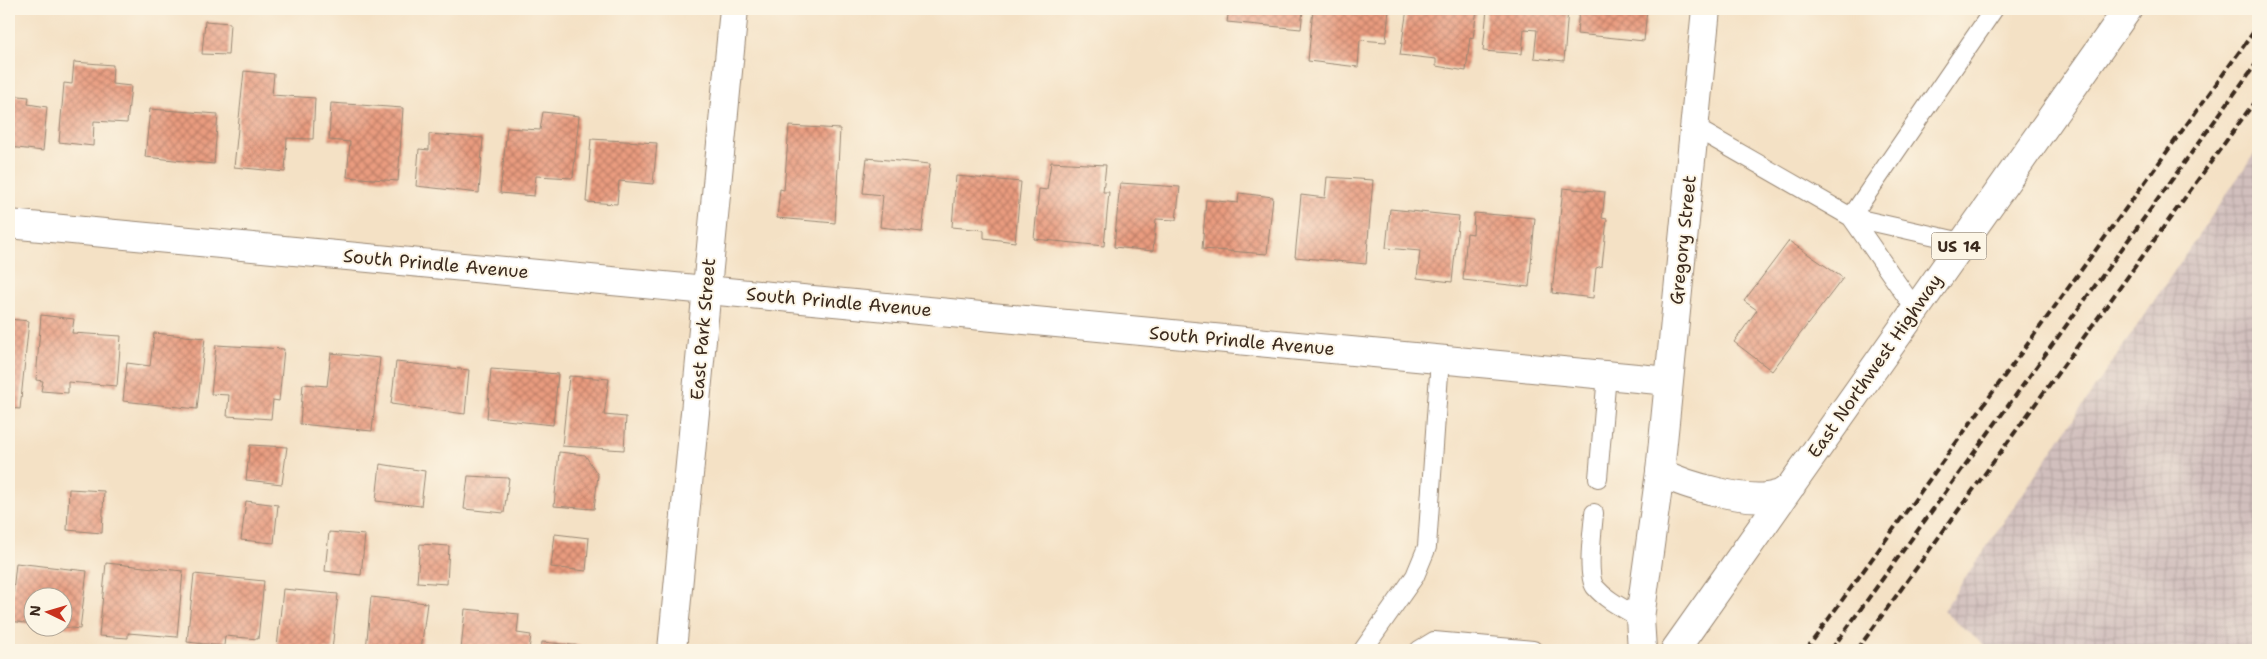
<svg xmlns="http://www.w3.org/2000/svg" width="2267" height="659" viewBox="0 0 2267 659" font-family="'Shantell Sans',sans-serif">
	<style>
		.industrial { fill: url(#industrial-grid) }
		.building { fill: url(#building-cross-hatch) }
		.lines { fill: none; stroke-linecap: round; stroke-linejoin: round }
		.service-casing { stroke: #988672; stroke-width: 20 }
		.minor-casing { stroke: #988672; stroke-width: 30 }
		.primary-casing { stroke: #988672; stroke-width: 30 }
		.service { stroke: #fff; stroke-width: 18 }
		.minor { stroke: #fff; stroke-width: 28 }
		.primary { stroke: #fff; stroke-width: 28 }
		.rail { stroke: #3b2a1e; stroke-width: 4; stroke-dasharray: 8 4; stroke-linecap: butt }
		.labels { text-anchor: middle; stroke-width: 4; stroke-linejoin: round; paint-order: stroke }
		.shield { fill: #fcf5e5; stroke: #75675a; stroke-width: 1 }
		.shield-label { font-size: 16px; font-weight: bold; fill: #3b2a1e }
		.street-label { font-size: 18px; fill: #3b2a1e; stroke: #fcf5e5 }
	</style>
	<defs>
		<pattern id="industrial-grid" width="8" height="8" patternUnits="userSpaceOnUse" patternTransform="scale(1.25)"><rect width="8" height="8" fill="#d1bfbd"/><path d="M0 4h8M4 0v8" fill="none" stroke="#b4a4a2"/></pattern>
		<pattern id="building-cross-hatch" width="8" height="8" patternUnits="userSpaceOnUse" patternTransform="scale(1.25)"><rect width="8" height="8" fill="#e99b7f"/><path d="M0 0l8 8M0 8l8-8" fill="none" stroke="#be7f67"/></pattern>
	</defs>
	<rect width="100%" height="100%" fill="#fcf5e5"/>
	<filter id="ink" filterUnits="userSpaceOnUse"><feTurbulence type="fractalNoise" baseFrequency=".02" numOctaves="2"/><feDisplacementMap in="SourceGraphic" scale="10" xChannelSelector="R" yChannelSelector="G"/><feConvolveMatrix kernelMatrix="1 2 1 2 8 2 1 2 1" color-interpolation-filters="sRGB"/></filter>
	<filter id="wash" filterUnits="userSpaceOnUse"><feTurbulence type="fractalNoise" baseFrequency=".0096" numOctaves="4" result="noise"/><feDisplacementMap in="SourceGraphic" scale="20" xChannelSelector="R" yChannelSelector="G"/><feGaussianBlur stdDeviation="1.12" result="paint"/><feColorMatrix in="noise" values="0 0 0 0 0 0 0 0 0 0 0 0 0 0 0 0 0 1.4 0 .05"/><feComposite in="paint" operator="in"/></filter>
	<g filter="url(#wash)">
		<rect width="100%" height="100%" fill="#f4e1c5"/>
		<path class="industrial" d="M2258,148V650H1990L1943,611Z"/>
		<g id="blocks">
			<path class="building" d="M821,9H848V12Z
				M1188,9H1216L1215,13Z
				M1229,9H1303L1301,29L1227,22Z
				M1313,9H1389L1386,42L1360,40L1358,67L1308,61Z
				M1407,9H1477L1473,38L1470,37L1466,71L1436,66V59L1400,55Z
				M1487,9H1568L1564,61L1534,58L1537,30L1524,29L1522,54L1483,51Z
				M1579,9H1647L1644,41L1577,34Z
				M205,21L230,23L228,55L202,54Z
				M74,62L113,65L112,84L131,86L127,123L94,121L93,146L59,142L64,83L72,84Z
				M244,71L274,74L272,95L315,98L313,139L287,138L285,172L234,167Z
				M9,95L29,97L28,104L47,107L43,151L9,147Z
				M331,103L403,108L398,181L347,177L350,142L329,140Z
				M150,109L218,114L214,164L145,157Z
				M543,112L579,116L573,178L536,176L534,196L500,193L507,128L540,130Z
				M789,126L840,129L835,223L777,218L780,189L784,190Z
				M429,134L483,138L479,193L416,186L419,149L429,150Z
				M591,139L657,143L653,184L619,181L617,204L586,202Z
				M867,158L930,164L922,232L880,227L883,195L863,193Z
				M1051,162L1106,165L1103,192H1109L1104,246L1034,239L1039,189L1047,190Z
				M956,176L1021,182L1015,242L984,238V230L952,227Z
				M1327,177L1373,180L1366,264L1295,257L1301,195L1325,198Z
				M1120,183L1180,187L1176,220L1156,219L1153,251L1114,247Z
				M1563,188L1605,192L1602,218L1607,219L1602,266L1596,268L1593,298L1552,293Z
				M1239,193L1273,197L1267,254L1202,249L1206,200L1238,203Z
				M1390,209L1459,216L1452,282L1417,278L1420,251L1386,248Z
				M1474,213L1535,218L1529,287L1463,280L1467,233L1473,234Z
				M1789,241L1843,278L1772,371L1734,342L1757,310L1744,301Z
				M41,315L74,319L72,333L121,336L117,386L68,382V393L41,391L43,381L36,380Z
				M9,319L29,321L20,409L9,408Z
				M154,333L205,338L197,409L123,401L127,363L150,366Z
				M216,345L284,349L279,401L273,400L271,419L227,416L229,395L211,394Z
				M331,353L380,358L372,431L300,424L303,384L327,386Z
				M396,362L469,370L465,414L391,404Z
				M491,369L558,374L553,425L487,418Z
				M569,376L609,379L604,415L626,417L624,450L562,446Z
				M250,445L287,447L282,484L246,480Z
				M559,452L585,455L598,475L594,509L554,506Z
				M380,464L425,471L421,506L376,501Z
				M468,476L509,478L504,513L464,509Z
				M69,489L104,491L102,533L67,530Z
				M246,501L278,505L274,543L241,540Z
				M329,532L365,535L361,575L325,571Z
				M555,534L589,538L586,571L551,567Z
				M420,544L449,546L447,584L417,582Z
				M16,563L87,571L80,629L62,627V596H32V624L10,621Z
				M106,563L183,571L177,637L128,633V638L99,636Z
				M194,574L264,581L258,639L225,636L224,646L187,642Z
				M283,589L338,594L332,650L277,648Z
				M371,597L427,603L421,650H366Z
				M465,609L519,614L517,633L531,635L529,650H461Z
				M542,642L583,646V650H541Z"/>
		</g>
	</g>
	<g filter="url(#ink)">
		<use href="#blocks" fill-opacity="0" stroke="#988672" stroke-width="1"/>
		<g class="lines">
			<defs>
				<path id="service" d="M1694,127L1851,217L1962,242
					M1851,217L1994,9
					M1851,217L1915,309
					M1598,478L1607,375
					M1594,513C1593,529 1586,574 1595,587C1607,601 1625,609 1640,618
					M1363,650L1415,576L1427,547L1440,359
					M1419,650L1434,641L1533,650"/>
				<path id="minor" d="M9,224L1669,381
					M1660,472L1706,9
					M672,650L734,9"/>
				<path id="primary" d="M1642,650L1640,618L1660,472C1684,485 1749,504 1776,495C1783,494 1787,489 1792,485
					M1675,650L2128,9"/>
			</defs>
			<use href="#service" class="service-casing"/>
			<use href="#minor" class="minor-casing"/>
			<use href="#primary" class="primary-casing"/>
			<use href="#service" class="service"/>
			<use href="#minor" class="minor"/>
			<use href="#primary" class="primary"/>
			<path class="rail" d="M1806,650L2258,26
				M1831,650L2258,61
				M1857,650L2258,97"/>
		</g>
	</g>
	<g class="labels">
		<rect class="shield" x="1931.5" y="232.5" width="55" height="27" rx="4"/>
		<g class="shield-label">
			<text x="1959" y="252">US 14</text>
		</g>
		<g class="street-label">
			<text transform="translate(1683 240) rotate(-84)" y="6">Gregory Street</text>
			<text transform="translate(436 264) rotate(5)" y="6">South Prindle Avenue</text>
			<text transform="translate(839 302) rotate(5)" y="6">South Prindle Avenue</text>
			<text transform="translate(703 329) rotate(-85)" y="6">East Park Street</text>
			<text transform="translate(1242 341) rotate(5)" y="6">South Prindle Avenue</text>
			<text transform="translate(1875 366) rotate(-55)" y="6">East Northwest Highway</text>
		</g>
	</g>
	<rect width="2267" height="659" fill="none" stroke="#fcf5e5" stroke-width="30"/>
	<g transform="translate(48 612) rotate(275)"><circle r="24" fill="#fcf5e5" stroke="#afa495"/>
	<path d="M0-4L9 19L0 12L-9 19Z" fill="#c8321e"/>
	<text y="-8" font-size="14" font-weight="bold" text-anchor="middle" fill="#3b2a1e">N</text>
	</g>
</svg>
